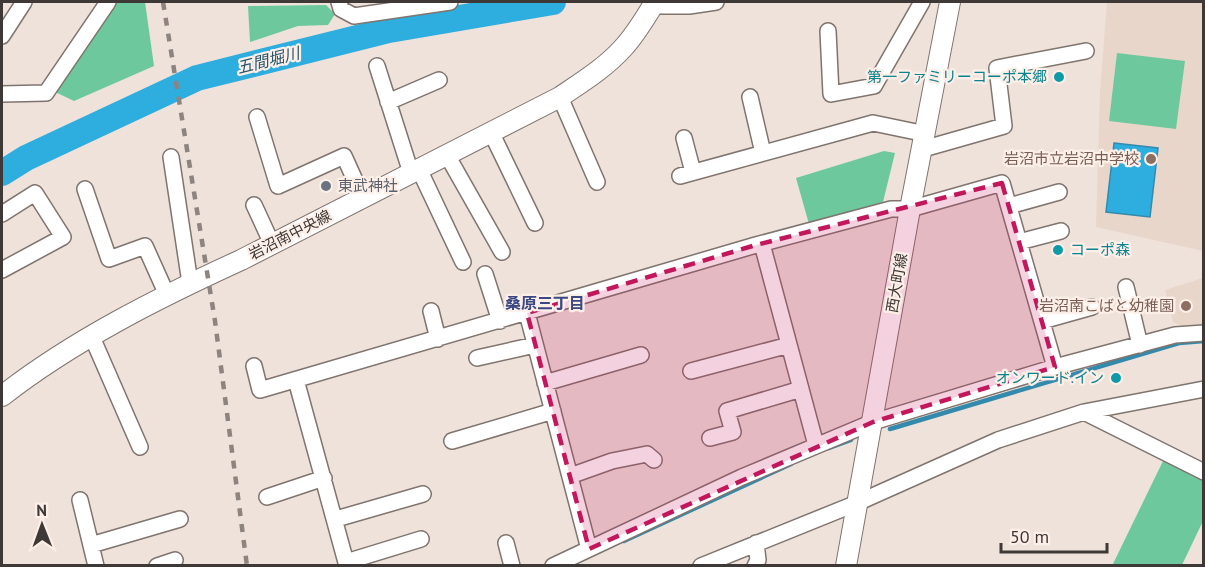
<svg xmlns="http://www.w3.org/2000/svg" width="1205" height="567" viewBox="0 0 1205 567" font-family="'PT Sans','Noto Sans JP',sans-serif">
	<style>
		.built { fill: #e9d6ca }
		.park { fill: #6dc99d }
		.water { fill: #2eaddf; stroke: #338aac; stroke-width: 1.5 }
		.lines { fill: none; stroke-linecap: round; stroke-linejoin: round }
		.stream { stroke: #338aac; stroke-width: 4.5 }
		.river { stroke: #2eaddf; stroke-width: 26 }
		.minor-casing { stroke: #7f746e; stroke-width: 18 }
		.tertiary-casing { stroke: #7f746e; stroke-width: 22 }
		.minor { stroke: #fff; stroke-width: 15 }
		.tertiary { stroke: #fff; stroke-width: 20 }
		.rail { stroke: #8d8480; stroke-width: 4.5; stroke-dasharray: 8 8; stroke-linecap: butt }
		.marked { fill: #c2185b; fill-opacity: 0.2; stroke: #c2185b; stroke-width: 4.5; stroke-dasharray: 12 8; stroke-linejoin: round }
		.culture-dot { fill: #0f9aa8; stroke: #fcefe8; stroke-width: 2 }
		.education-dot { fill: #8d6e63; stroke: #fcefe8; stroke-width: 2 }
		.worship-dot { fill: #6b7280; stroke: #fcefe8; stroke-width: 2 }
		.labels { text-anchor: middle; stroke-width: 4.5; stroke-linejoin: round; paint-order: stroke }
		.culture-label { font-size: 15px; fill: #0d838f; stroke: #fcefe8; text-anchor: end }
		.education-label { font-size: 15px; fill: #785e54; stroke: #fcefe8; text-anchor: end }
		.worship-label { font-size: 15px; fill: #5b616d; stroke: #fcefe8; text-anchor: start }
		.street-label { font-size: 15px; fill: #3e3936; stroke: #fcefe8 }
		.water-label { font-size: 16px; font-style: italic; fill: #245469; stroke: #fcefe8 }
		.neighbourhood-label { font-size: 16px; font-weight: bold; fill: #3b4883; stroke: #fcefe8 }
	</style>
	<rect width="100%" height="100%" fill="#eee2db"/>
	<path class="built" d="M1107,2H1203V251L1096,227L1100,91Z
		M1203,278V330H1192L1173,322L1165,290Z"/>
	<path class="park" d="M113,2H145L154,66L74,101L53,91Z
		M326,5L335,14L328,25L298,26L250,42L248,6Z
		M1117,53L1185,61L1176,129L1109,121Z
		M884,151L895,153L883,202L809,224L796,178Z
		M1163,461L1203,479V521L1182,565L1112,566Z"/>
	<path class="water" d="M1114,143L1158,148L1150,217L1106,212Z"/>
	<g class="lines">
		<path class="stream" d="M890,429L1179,343L1204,341
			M829,448L851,440
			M624,541L791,464"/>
		<path class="river" d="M2,173L26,158L197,78L389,30L553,2"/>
		<defs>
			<path id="minor" d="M339,2L341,9L354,16L450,2
				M652,6H689L716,2
				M828,31L831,94L874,86L922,2
				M2,36L24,2
				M377,66L411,173
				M2,94L46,93L108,2
				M560,97L597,182
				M750,97L763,153
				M388,102L439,80
				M257,117L278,186L344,156L363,198
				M491,132L535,223
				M684,138L693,172
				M923,149L1004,126L997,68L1086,51
				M447,155L502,252
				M171,157L190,283
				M419,169L463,262
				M680,176L873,123L926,134
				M85,189L109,259L145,246L167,295
				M254,205L272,244
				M1009,206L1059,192
				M2,214L35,193L63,237L2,270
				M1019,242L1061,231
				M762,244L816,445
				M485,274L500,321
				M1126,287L1140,345
				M431,311L438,339
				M527,313L589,549L553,566
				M1042,321L1092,307
				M92,337L140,447
				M477,358L535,345
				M254,366L260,390L756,245L891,209H910L1002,183L1055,367
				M691,371L789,345
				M296,380L347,566
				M545,383L641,355
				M1084,412L1204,472
				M710,438L733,432L727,411L801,389
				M452,441L553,411
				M570,476L612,461L647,454L654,460
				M267,497L324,478
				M80,500L96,566
				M336,519L423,494
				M506,543L512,566
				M91,545L180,519
				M589,549L742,477L873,422L1055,367L1175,335L1204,333
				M346,562L421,539
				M157,566L175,560
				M701,566L857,503L998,440L1084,412L1204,389
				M755,566L758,560L756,543"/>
			<path id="tertiary" d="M2,396C74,340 158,298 241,260L560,97C582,82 605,68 623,48C636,34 645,18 655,2
				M846,566L910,209L950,2"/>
		</defs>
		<use href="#minor" class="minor-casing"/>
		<use href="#tertiary" class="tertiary-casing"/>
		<use href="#minor" class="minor"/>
		<use href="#tertiary" class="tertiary"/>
		<path class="rail" d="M163,2L215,321L247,566"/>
	</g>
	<path class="marked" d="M1002,183L1055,367L873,422L589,549L527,313L756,245Z"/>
	<g class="culture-dot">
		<circle cx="1059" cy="77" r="6"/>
		<circle cx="1058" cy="250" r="6"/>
		<circle cx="1116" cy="378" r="6"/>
	</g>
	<g class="education-dot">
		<circle cx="1151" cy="159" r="6"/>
		<circle cx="1186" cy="306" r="6"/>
	</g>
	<circle class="worship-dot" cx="326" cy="186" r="6"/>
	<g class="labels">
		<g class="culture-label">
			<text x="1047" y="82">第一ファミリーコーポ本郷</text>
			<text x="1070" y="255" text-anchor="start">コーポ森</text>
			<text x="1104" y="383">オンワード.イン</text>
		</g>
		<g class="education-label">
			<text x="1139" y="164">岩沼市立岩沼中学校</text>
			<text x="1174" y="311">岩沼南こばと幼稚園</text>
		</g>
		<g class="worship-label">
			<text x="338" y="191">東武神社</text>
		</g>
		<g class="street-label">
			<text transform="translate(290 235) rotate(-27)" y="5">岩沼南中央線</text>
			<text transform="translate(897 283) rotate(-80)" y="5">西大町線</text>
		</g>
		<g class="water-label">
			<text transform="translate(268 60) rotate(-14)" y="6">五間堀川</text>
		</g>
		<g class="neighbourhood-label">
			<text x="545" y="309">桑原三丁目</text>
		</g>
	</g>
	<rect width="1205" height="567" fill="none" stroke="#3e3936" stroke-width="6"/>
	<g transform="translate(42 525) rotate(359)" stroke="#fcefe8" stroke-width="4.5" paint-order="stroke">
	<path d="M0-4.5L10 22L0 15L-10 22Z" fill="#3e3936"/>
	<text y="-9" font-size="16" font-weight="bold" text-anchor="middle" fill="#3e3936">N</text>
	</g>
	<path d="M1001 543v9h106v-9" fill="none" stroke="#3e3936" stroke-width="3"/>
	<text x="1010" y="543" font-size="18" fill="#3e3936" stroke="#fcefe8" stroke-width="4.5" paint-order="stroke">50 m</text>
</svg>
